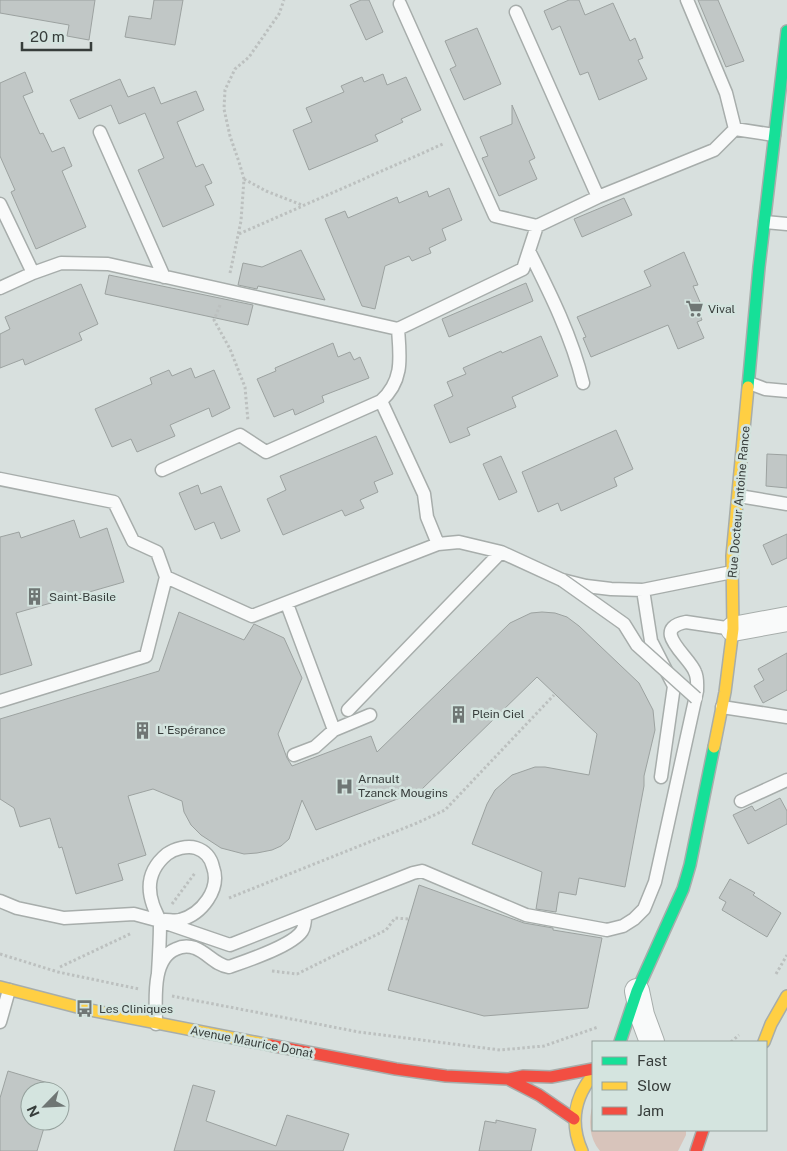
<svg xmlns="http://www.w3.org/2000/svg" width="787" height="1151" viewBox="0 0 787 1151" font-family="'Public Sans',sans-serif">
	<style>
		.green { fill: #d8c4bb }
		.building { fill: #c1c7c6; stroke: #9ca2a0 }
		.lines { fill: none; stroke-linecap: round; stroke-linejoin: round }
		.lane-casing { stroke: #a7adab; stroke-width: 15 }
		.street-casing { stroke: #a7adab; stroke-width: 26 }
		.fast-casing { stroke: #a7adab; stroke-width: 14 }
		.slow-casing { stroke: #a7adab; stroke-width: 14 }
		.jam-casing { stroke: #a7adab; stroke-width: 14 }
		.path { stroke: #bcc0bf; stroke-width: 3; stroke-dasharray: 2.5 2.5; stroke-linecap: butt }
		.lane { stroke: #f9fafa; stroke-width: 12 }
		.street { stroke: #f9fafa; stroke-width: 24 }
		.fast { stroke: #16e098; stroke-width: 11 }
		.slow { stroke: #ffcf43; stroke-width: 11 }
		.jam { stroke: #f24e42; stroke-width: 11 }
		.lane-bridge-casing { stroke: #a7adab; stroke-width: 15; stroke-linecap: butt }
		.lane-bridge { stroke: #f9fafa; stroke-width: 12 }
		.labels { text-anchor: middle; stroke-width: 5; stroke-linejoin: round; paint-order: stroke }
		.poi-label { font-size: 12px; fill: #373d3b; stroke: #d4e4df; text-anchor: start }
		.street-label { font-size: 12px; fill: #373d3b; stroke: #d4e4df }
	</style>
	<rect width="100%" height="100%" fill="#d8e0de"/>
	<path class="green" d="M593,1104V1130H686V1135L678,1151H600C589,1138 588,1120 593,1104Z"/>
	<path class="building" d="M0,0H95L89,40L67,36L69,25L0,13Z
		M154,0H183L175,45L125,37L129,16L151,19Z
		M361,0H369L383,32L366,40L350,5Z
		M569,0H579L585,15L613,3L630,41L635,38L643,58L638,60L647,79L599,100L588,72L580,75L560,26L552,30L544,11Z
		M698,0H718L744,61L726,67Z
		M477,28L501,84L464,100L450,69L456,66L445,41Z
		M25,72L33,92L23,96L40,134L43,133L52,152L64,147L72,166L62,171L86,227L36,249L11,192L15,190L0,156V83Z
		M383,74L387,85L406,77L421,110L401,119L403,122L375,135L378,141L309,170L293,130L312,122L306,108L344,92L341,86L362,77L364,82Z
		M120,79L128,97L154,87L161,104L196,91L204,110L177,122L196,167L203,164L212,183L205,186L214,205L163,227L138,170L164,158L145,113L119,124L111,105L79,119L70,100Z
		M512,105L535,158L529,161L537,179L499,196L482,158L488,156L480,137L512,124Z
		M449,188L462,220L442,229L446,240L429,248L431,253L412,261L409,256L385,266L375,309L362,306L325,219L345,211L348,218L397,197L399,203L427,191L429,197Z
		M624,198L632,215L582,237L574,219Z
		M301,250L325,300L258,286L257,289L238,285L243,263L262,267Z
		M684,252L698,285L693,286L700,302L695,304L702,320L697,322L704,338L678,349L668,325L591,357L583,338L586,337L577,317L651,286L644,271Z
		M109,275L253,305L248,325L105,294Z
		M526,283L533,301L449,337L442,319Z
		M81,284L98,324L79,333L82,340L25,365L23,359L0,368V334L10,329L5,317Z
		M541,336L558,376L512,397L516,407L467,428L470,435L450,443L434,405L453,396L447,382L466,374L463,368L501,351L502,353Z
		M333,343L338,357L350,352L354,360L360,357L369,378L322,396L324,402L295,415L293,409L274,417L257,379L276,371L275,368Z
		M191,368L195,378L214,370L230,408L212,417L209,408L170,425L175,436L137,452L131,439L112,447L95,409L152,384L150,378L169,370L172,376Z
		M616,430L633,469L614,478L617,486L561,511L558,503L538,512L522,472Z
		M376,436L393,474L374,482L378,492L360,500L364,508L345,516L342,510L283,535L267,499L286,490L280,476Z
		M767,454L787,455V488L766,486Z
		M501,456L517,492L499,500L483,464Z
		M198,485L201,494L221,486L240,531L221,539L214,522L195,530L179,493Z
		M74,520L80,538L107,528L124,582L16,613L32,665L0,675V537L19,532L21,538Z
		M787,534V558L772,565L763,545Z
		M179,612L244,640L254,624L284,638L302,678L278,734L287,758L292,766L371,736L377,752L510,623L531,613L542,612L555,613L567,617L579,626L639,683L653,710L655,730L644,776V786L625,887L579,878L576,895L559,892L556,912L536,909L542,872L472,844L487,804L495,790L512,775L535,767H545L589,775L597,734L537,677L421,790L316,830L302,800L289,839L281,846L272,850L257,853L244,854L221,848L201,835L191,825L184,812L182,801L153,789L128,796L146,855L118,864L123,880L76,894L62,847L59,848L50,818L20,827L14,808L0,799V719L159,671Z
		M787,653V690L763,703L754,686L764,680L758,669Z
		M780,798L787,811V824L748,844L733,815L752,806L755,811Z
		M730,879L755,893L753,895L781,913L767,937L722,910L726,902L719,898Z
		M419,885L524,923L553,928V930L602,938L588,1008L484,1016L388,990Z
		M8,1071L48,1083L46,1091H30V1121H46L37,1151H0V1098Z
		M193,1085L215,1091L206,1121L276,1146L287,1115L349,1134L343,1151H174Z
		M496,1120L536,1129L531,1151H479L485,1121L496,1123Z"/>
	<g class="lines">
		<defs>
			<path id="lane" d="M687,0L726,93L735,129L774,135
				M400,4L495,216L537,226
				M516,12L598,197
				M100,132L164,277
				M0,204L33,273
				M765,222L787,224
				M529,251C550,293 572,337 583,383
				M0,288L33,273L61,263L108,264L398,329
				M749,383L765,389L787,391
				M381,401L424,494L427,517L438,544
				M162,470L240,435L266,452L381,401C404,380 400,357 398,329L523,269L537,226L598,197L714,150L735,129
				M0,479L114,502L133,541L157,552L166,577L252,616L438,544L459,542L501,552L562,580L586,586L611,589L643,590L732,572
				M739,496L787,504
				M643,590L651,641L674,686L661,777
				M287,604L334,730
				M0,701L146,656L166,577
				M722,707L787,717
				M348,710L501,552
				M294,755L315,747L334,730L370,715
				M741,801L787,780
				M0,901L17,908L64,918L134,914L160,921L230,945L413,873L422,871L526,915L607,930L623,926L634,919L644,909L655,882L697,691C697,685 698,678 695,672C690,657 649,629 686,622L733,629
				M158,973C159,957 160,940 160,923C159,917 155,911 153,905C146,885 150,868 167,854C174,849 187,845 196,848C205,851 211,858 213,867C221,889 202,914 180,920C175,921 170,920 165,920
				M0,1022L9,990
				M156,1024C156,1001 151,959 176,949C182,946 189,946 195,948C208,953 215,965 229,967C246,961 292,946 302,931C305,926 305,921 305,916"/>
			<path id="street" d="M733,629L787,619
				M637,991L642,1015L652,1042"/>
			<path id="fast" d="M748,387L759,267L787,31
				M620,1042L637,991L683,889L690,865L714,747"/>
			<path id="slow" d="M714,747L725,692L733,629L732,556L748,387
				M0,987L85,1009L270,1045
				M764,1042L771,1024L787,996
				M582,1151C570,1124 574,1098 593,1075"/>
			<path id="jam" d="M270,1045L396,1069L446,1076L508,1079L523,1076L551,1077L593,1069
				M508,1079L539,1095L574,1119
				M696,1151L703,1130"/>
		</defs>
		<use href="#lane" class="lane-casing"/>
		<use href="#street" class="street-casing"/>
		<use href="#fast" class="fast-casing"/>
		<use href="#slow" class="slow-casing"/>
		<use href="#jam" class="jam-casing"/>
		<path class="path" d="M244,179L266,191L302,205
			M239,234L443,144
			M230,273L241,221L244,179L239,162L230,136L224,109L225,90L235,69L249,57L279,14L284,0
			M220,305L214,320L230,349L245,387L248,421
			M229,898L417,823L445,810L554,695
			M172,904L195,873
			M0,954L58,972L139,989
			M60,967L132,933
			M272,971L297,974L386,930L395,918L409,919
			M776,974L787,955
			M172,996L359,1032L500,1050L544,1046L598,1027
			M731,1042L739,1035"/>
		<use href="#lane" class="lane"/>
		<use href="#street" class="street"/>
		<use href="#fast" class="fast"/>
		<use href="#slow" class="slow"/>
		<use href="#jam" class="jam"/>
		<defs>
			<path id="lane-bridge" d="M562,580L624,624L637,645L696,698"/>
		</defs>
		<use href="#lane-bridge" class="lane-bridge-casing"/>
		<use href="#lane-bridge" class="lane-bridge"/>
	</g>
	<defs>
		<symbol id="supermarket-bare" viewBox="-9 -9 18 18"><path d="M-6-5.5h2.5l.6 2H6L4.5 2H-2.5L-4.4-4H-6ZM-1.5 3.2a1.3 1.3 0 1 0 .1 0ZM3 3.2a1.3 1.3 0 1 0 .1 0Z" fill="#6f7674" stroke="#d4e4df" stroke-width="2.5" paint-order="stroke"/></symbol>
		<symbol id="building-bare" viewBox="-9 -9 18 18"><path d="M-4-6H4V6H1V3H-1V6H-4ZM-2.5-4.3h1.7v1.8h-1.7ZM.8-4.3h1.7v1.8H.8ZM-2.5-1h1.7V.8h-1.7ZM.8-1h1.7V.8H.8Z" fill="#6f7674" stroke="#d4e4df" stroke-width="2.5" paint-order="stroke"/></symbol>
		<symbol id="hospital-bare" viewBox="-9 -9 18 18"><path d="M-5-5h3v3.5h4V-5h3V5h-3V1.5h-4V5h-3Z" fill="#6f7674" stroke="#d4e4df" stroke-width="2.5" paint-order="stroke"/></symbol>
		<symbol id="bus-bare" viewBox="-9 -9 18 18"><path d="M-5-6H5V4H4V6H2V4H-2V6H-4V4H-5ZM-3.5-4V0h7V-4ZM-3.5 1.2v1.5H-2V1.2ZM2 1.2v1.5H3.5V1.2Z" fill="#6f7674" stroke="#d4e4df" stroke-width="2.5" paint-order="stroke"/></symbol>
	</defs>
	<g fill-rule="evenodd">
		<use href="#supermarket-bare" x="682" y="296" width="25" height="25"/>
		<use href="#building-bare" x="22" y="584" width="25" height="25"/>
		<use href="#building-bare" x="446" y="702" width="25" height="25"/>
		<use href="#building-bare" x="130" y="718" width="25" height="25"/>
		<use href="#hospital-bare" x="332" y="774" width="25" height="25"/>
		<use href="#bus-bare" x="72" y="996" width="25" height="25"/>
	</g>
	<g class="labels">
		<g class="poi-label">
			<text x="708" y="313">Vival</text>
			<text x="49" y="601">Saint-Basile</text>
			<text x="472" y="718">Plein Ciel</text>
			<text x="157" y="734">L'Espérance</text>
			<text x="358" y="783">Arnault<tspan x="358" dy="14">Tzanck Mougins</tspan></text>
			<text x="99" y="1013">Les Cliniques</text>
		</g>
		<g class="street-label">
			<text transform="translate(739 502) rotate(-85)" y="4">Rue Docteur Antoine Rance</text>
			<text transform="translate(252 1042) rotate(11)" y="4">Avenue Maurice Donat</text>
		</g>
	</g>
	<rect x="592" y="1041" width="175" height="90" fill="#d4e4df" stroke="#95a19d"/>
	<rect x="602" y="1057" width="25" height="8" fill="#16e098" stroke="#95a19d"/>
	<text x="637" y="1066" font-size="15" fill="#373d3b">Fast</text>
	<rect x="602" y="1082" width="25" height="8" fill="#ffcf43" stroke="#95a19d"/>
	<text x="637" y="1091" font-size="15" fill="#373d3b">Slow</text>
	<rect x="602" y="1107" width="25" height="8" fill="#f24e42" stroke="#95a19d"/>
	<text x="637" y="1116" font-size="15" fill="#373d3b">Jam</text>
	<g transform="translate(45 1106) rotate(246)"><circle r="24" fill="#d4e4df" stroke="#95a19d"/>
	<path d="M0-4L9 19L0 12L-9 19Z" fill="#6f7674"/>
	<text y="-8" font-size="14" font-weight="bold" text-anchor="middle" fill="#373d3b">N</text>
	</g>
	<path d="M22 42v8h69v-8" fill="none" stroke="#373d3b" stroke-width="2.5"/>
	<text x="30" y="42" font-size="15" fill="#373d3b" stroke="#d4e4df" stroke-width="4" paint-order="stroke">20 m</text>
</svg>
